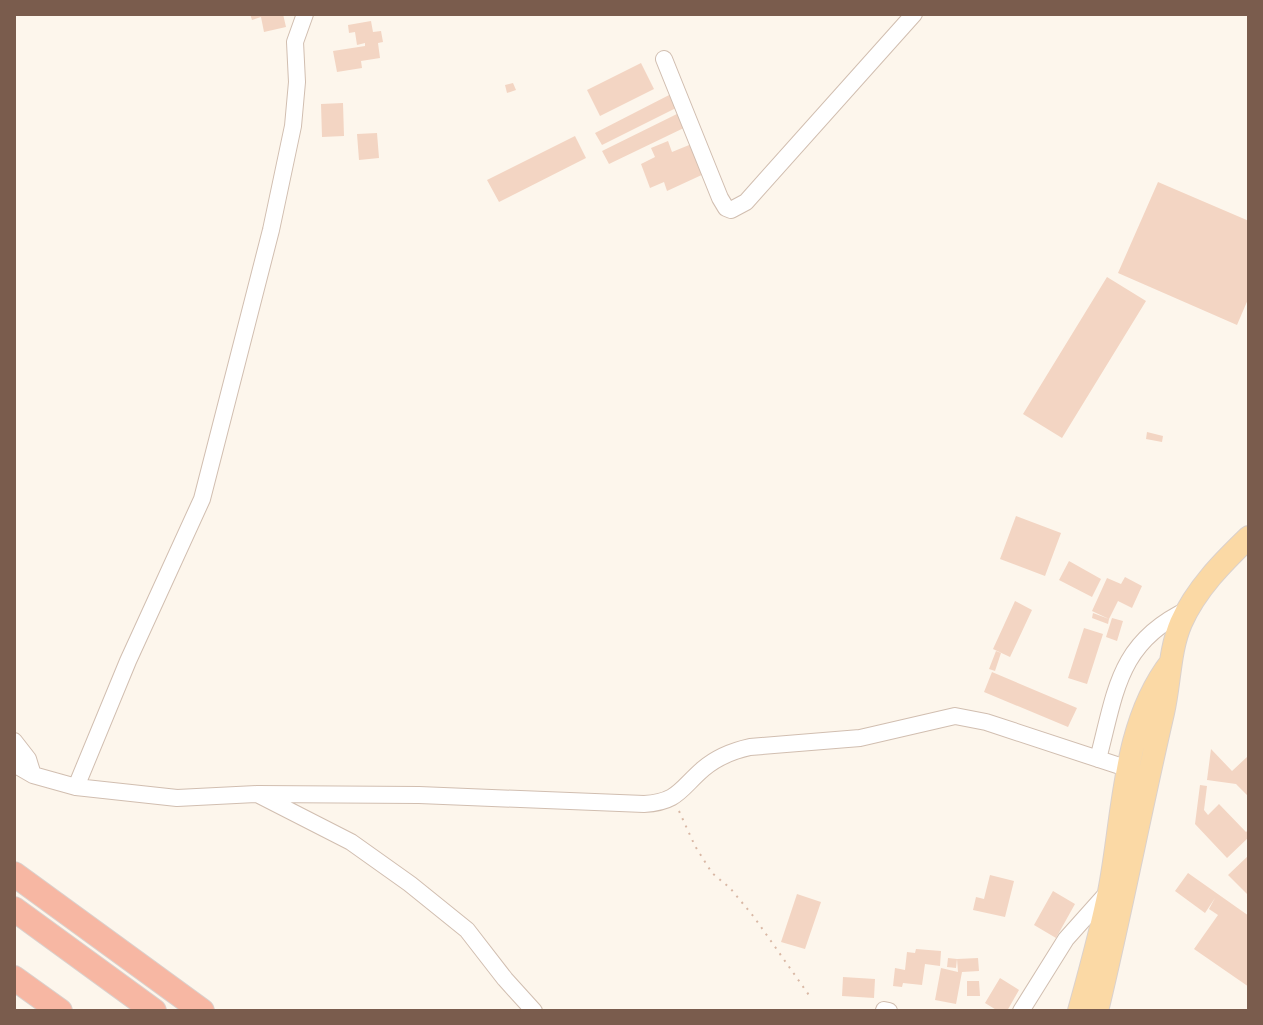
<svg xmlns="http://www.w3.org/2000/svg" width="1263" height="1025" viewBox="0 0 1263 1025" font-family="'Golos Text',sans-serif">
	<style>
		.building { fill: #f3d5c3 }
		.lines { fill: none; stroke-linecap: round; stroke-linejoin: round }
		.minor-casing { stroke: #d1beb0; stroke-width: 18 }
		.major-casing { stroke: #dad1cd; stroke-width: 24 }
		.highway-casing { stroke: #dad1cd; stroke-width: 26 }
		.path { stroke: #d9b8a5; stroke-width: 2; stroke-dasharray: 2 6; stroke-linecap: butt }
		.minor { stroke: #fff; stroke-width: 16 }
		.major { stroke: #fbd9a5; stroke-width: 22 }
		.highway { stroke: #f7b7a3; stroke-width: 24 }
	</style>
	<rect width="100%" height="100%" fill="#fdf6ec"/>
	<path class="building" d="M250,14H283L286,27L264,32L261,17L252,20Z
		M371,21L373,32L381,31L383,42L378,43L380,58L361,61L362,68L337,72L333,51L365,46V43L357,45L355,32L349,33L348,25Z
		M641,63L654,89L600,116L587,90Z
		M513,83L516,90L507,93L505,85Z
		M675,92L682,105L602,145L595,133Z
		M343,103L344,136L322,137L321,104Z
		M683,111L690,125L609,164L602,151Z
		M377,133L379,158L359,160L357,134Z
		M575,136L586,158L499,202L487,180Z
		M668,141L672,152L694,143L706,173L667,191L664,182L650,188L641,164L655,157L651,148Z
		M1158,182L1249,221V297L1237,325L1118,273Z
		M1107,277L1146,301L1062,438L1023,414Z
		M1147,432L1163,436L1162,442L1146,439Z
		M1016,516L1061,533L1045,576L1000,559Z
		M1069,561L1101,579L1092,597L1059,580Z
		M1125,577L1142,586L1132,608L1118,601L1109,619L1092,611L1107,578L1121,584Z
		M1015,601L1032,610L1010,657L993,649Z
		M1093,613L1109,619L1108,624L1092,618Z
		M1112,618L1123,621L1117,641L1106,637Z
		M1084,628L1103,634L1087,684L1068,678Z
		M996,651L1001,653L995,671L989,669Z
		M992,672L1077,708L1068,727L984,692Z
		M1211,749L1232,771L1247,757L1249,758V797L1236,784L1207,780Z
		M1200,785L1207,786L1204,810L1208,815L1219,804L1246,832L1249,829V837L1227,858L1195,824Z
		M1249,855V896L1228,875Z
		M1188,873L1249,916V987L1194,949L1218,915L1209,909L1215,898L1205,913L1175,891Z
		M990,875L1014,881L1005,917L973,910L976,897L984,899Z
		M1053,891L1075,904L1056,938L1034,925Z
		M797,894L821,902L805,949L781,942Z
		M916,949L941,951L940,966L925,964L922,985L903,983L902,987L893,986L895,968L905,970L907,952L915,953Z
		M948,958L957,959L956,968L947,967Z
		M978,958L979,971L962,972L956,1004L935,1000L941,968L958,972L957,959Z
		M843,977L875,979L874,998L842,996Z
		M1000,978L1019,990L1007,1011H998L985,1003Z
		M967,981H979L980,996H967Z"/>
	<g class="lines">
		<defs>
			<path id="minor" d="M664,59L720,198L726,208L731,210L746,202L914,14
				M14,741L28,759L33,775
				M1098,759C1116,691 1118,642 1189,609
				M14,764L33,775L76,787L177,798L257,794L419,795L644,804C678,802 680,789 703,769C717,757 732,751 750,747L860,738L955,716L986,722L1129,769
				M76,787L128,661L202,499L271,230L293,126L297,82L295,42L305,14
				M259,795L351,842L410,884L467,930L505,979L534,1011
				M884,1010L889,1011
				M1021,1011L1066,939L1108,892"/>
			<path id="major" d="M1079,1011C1090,971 1101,932 1109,892C1124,816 1122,725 1171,662
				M1097,1011C1121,912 1140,812 1163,713C1170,683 1169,651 1181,623C1196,589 1223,562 1249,537"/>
			<path id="highway" d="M14,874L202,1011
				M14,909L154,1011
				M14,978L60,1011"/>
		</defs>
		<use href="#minor" class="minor-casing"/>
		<use href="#major" class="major-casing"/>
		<use href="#highway" class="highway-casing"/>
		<path class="path" d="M679,811L695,846L712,873L730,888L754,917L811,998"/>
		<use href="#minor" class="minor"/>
		<use href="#major" class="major"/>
		<use href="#highway" class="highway"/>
	</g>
	<rect width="1263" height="1025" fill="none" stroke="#7a5c4d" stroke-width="32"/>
</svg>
